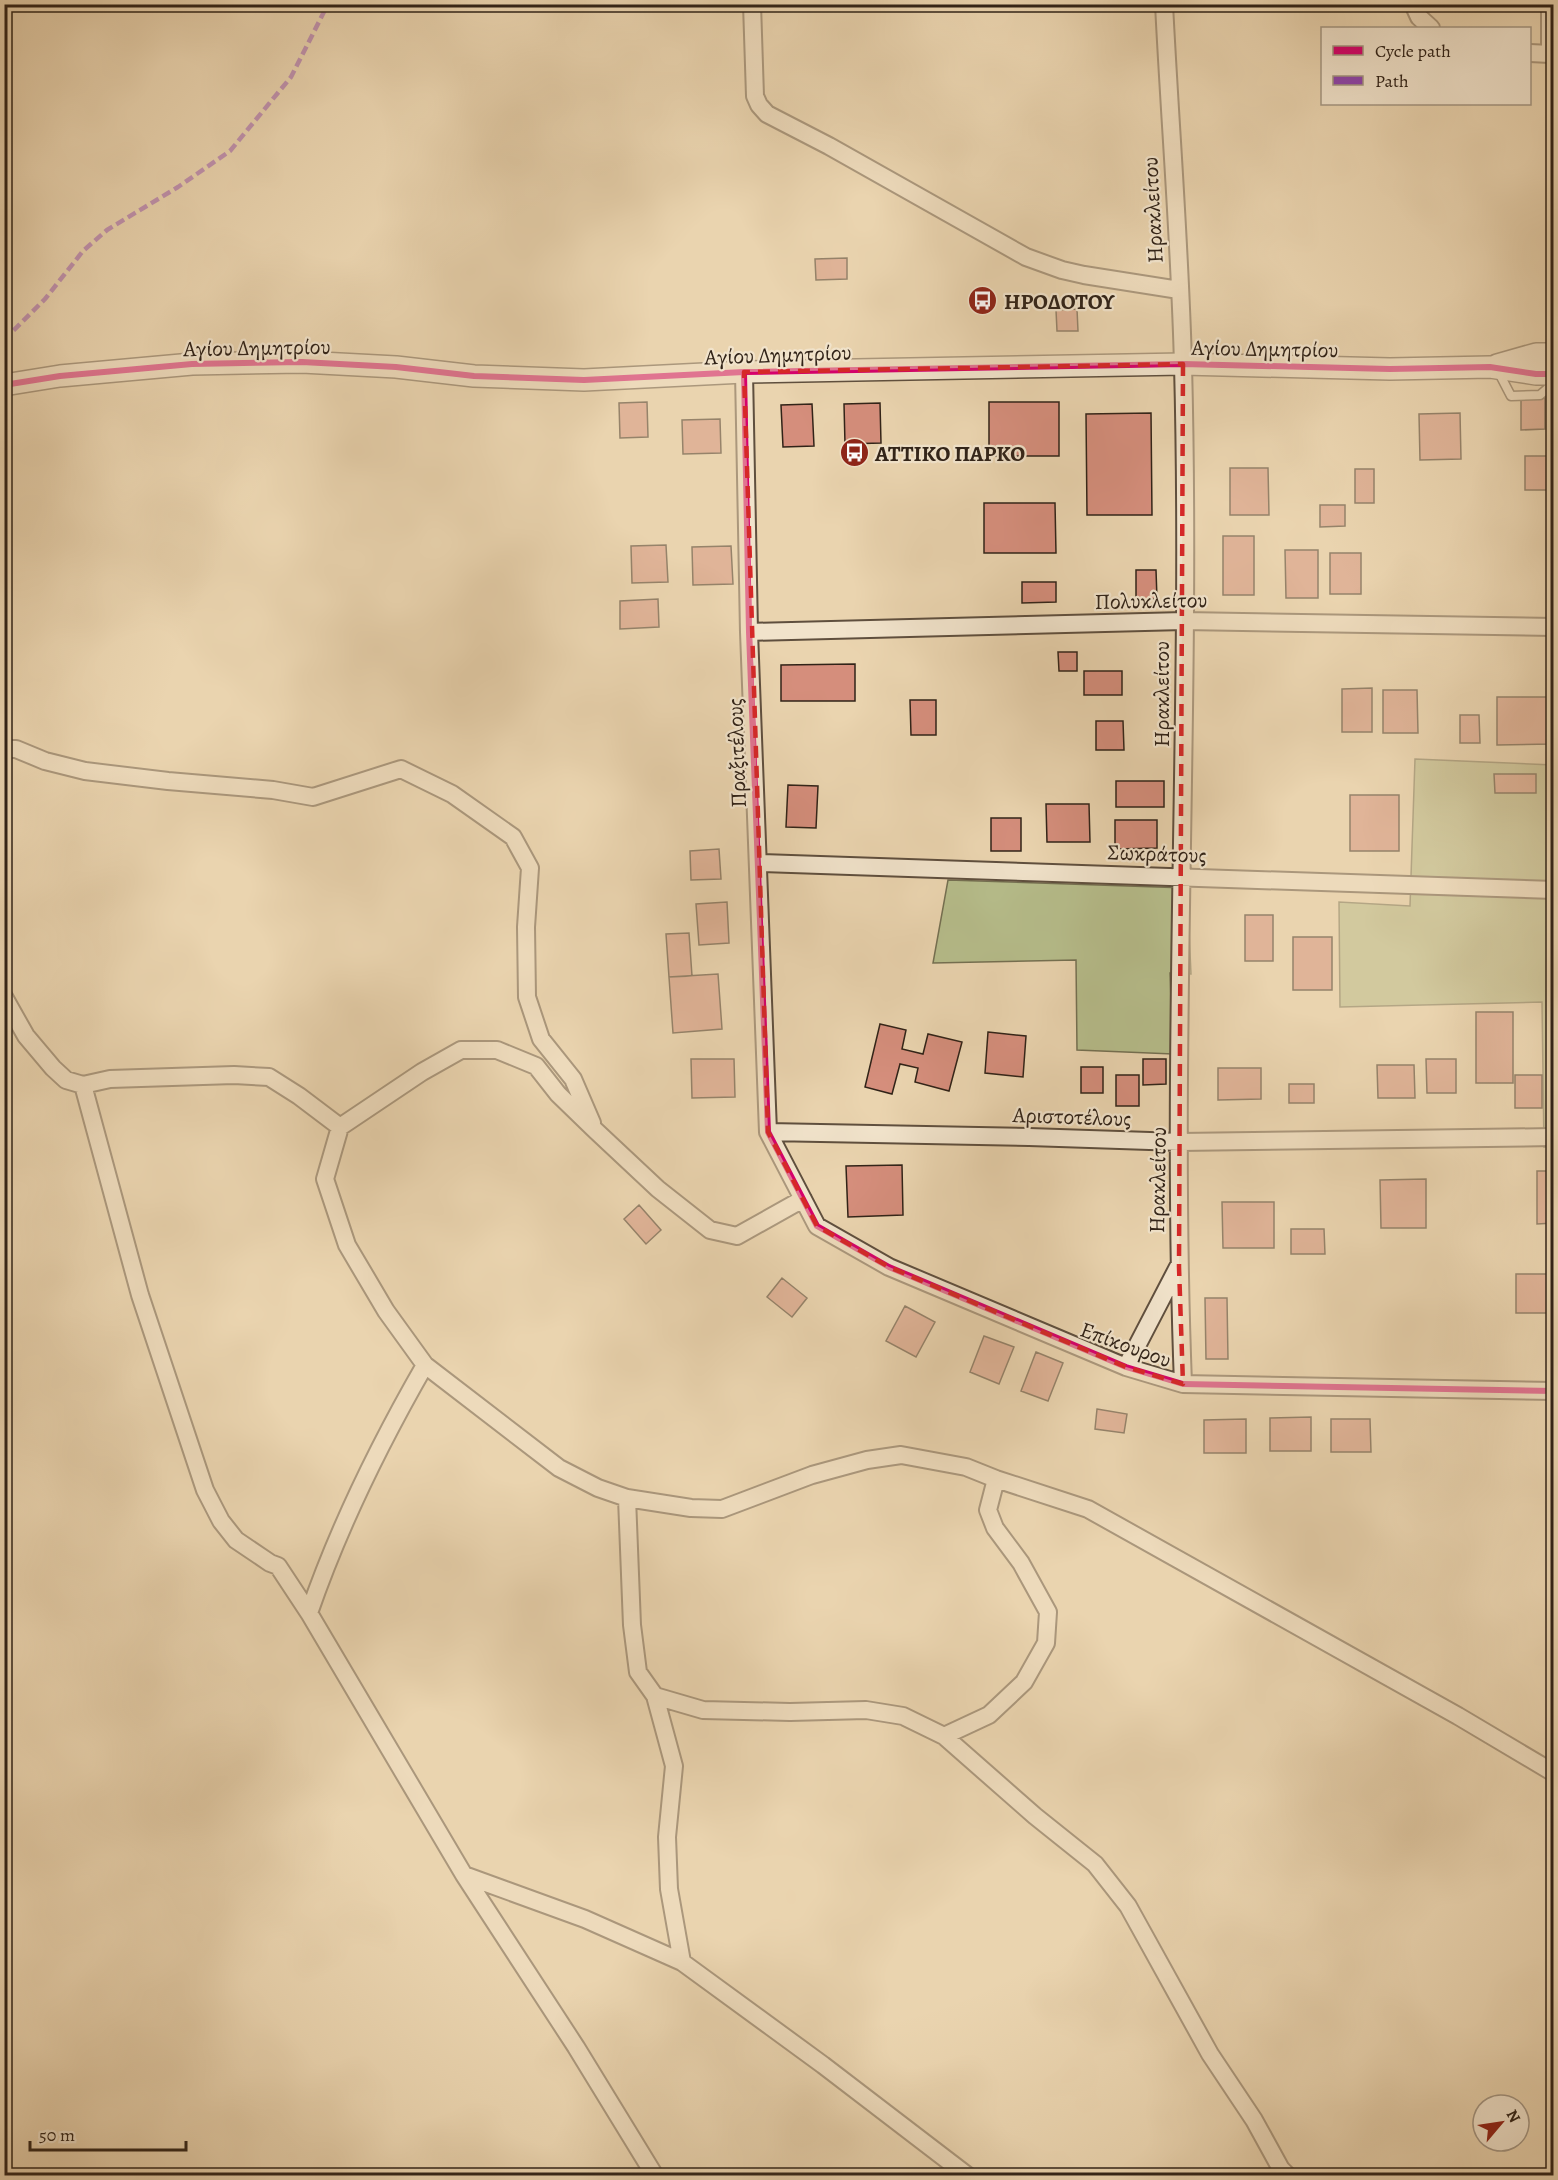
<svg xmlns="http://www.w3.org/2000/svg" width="1558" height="2180" viewBox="0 0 1558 2180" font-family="Alegreya,serif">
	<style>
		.green { fill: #b6bd8b; stroke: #747052; stroke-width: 1.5 }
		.building { fill: #d58e7c; stroke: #312318; stroke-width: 1.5 }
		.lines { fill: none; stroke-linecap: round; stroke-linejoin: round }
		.service-casing { stroke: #5f4f3e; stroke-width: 11 }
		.minor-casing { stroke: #5f4f3e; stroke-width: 20 }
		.tertiary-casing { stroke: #5f4f3e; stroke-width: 24 }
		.service { stroke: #f1e3cb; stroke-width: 8 }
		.minor { stroke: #f1e3cb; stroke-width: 16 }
		.tertiary { stroke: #f1e3cb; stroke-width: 21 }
		.quiet { stroke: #8e44ad; stroke-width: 4.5; stroke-dasharray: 9 4.5; stroke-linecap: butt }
		.cycleway-casing { stroke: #f1e3cb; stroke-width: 10 }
		.cycleway { stroke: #d6006c; stroke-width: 6 }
		.marked { fill: none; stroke: #d62828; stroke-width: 4.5; stroke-dasharray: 12 8; stroke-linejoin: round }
		.labels { text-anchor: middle; stroke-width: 4.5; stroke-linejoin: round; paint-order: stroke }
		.street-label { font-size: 22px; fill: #312318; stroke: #f1e3cb }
		.poi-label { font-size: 22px; font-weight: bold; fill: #312318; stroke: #f1e3cb; text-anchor: start }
	</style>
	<rect width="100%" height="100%" fill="#ead4af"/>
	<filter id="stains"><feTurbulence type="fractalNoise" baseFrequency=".00333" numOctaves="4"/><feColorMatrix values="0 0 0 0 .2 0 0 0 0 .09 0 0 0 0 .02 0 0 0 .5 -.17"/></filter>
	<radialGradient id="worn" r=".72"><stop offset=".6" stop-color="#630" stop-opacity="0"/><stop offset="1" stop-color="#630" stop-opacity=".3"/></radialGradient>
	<path class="green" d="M1415,759L1553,765V1147H1544L1542,1002L1340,1007L1339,902L1410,906Z
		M948,880L1187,888L1191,974L1170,973L1173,1054L1077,1050L1076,960L933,963Z"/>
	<path class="building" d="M847,258V279L816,280L815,259Z
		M1077,309L1078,331H1057L1056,310Z
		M1545,398V429L1521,430V399Z
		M647,402L648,437L620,438L619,403Z
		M989,402H1059V456H989Z
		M880,403L881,443L845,444L844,404Z
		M812,404L814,446L783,447L781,405Z
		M1151,413L1152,515H1087L1086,414Z
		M1460,413L1461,459L1420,460L1419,414Z
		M720,419L721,453L683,454L682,420Z
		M1525,456H1554V490H1525Z
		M1230,468H1268L1269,515H1230Z
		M1355,469H1374V503H1355Z
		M984,503H1055L1056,553H984Z
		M1320,505H1345V526L1320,527Z
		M1223,536H1254V595H1223Z
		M666,545L668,582L632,583L631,546Z
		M731,546L733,584L693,585L692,547Z
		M1285,550H1318V598H1286Z
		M1330,553H1361V594H1330Z
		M1136,570H1156L1157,599H1136Z
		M1022,582H1056V602L1022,603Z
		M658,599L659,627L620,629V601Z
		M1058,652H1077V671H1059Z
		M855,664V701H781V665Z
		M1084,671H1122V695H1084Z
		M1372,688V732H1342V689Z
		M1383,690H1417L1418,733H1383Z
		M1497,697H1550L1551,744L1497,745Z
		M910,700H936V735H911Z
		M1460,715H1479L1480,743H1460Z
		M1096,721H1123L1124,750H1096Z
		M1494,774H1536V793H1495Z
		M1116,781H1164V807H1116Z
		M788,785L818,786L816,828L786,827Z
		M1350,795H1399V851H1350Z
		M1046,804H1089L1090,842H1047Z
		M991,818H1021V851H991Z
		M1115,820H1157V848L1115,849Z
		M719,849L721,879L691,880L690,851Z
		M727,902L729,943L699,945L696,904Z
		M1245,915H1273V961H1245Z
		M689,933L692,976L669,977L666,934Z
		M1293,937H1332V990H1293Z
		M718,974L722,1029L673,1033L669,977Z
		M1476,1012H1513V1083H1476Z
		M880,1024L906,1030L902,1049L923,1054L928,1034L962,1042L949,1091L915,1082L918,1068L900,1064L892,1094L865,1087Z
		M988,1032L1026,1036L1023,1077L985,1073Z
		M691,1059H734L735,1097L692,1098Z
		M1143,1059H1166V1084L1143,1085Z
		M1426,1059H1456V1093H1427Z
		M1377,1065H1414L1415,1098H1378Z
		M1081,1067H1103V1093H1081Z
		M1218,1068H1261V1099L1218,1100Z
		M1116,1075H1139V1106H1116Z
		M1515,1075H1542V1108H1515Z
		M1289,1084H1314V1103H1289Z
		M902,1165L903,1215L848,1217L846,1166Z
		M1537,1171H1554V1223L1537,1224Z
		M1426,1179V1228H1381L1380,1180Z
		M1222,1202H1274V1248H1223Z
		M639,1205L661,1230L646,1244L624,1219Z
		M1291,1229H1324L1325,1254H1291Z
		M1516,1274H1554V1313H1516Z
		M782,1278L807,1298L792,1317L767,1297Z
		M1205,1298H1227L1228,1359H1206Z
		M905,1306L935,1322L916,1357L886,1341Z
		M984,1336L1014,1347L999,1384L970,1372Z
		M1036,1352L1063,1363L1048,1401L1021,1391Z
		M1097,1409L1127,1414L1124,1433L1095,1429Z
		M1311,1417V1451H1270V1418Z
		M1246,1419V1453H1204V1420Z
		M1331,1419H1370L1371,1452H1331Z"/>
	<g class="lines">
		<defs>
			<path id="service" d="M1498,371L1511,396L1540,395L1554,383"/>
			<path id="minor" d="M752,4L755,96L759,105L767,114L829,146L1026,257L1062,270L1084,275L1179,290
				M1164,4C1170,124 1180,245 1183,365C1192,704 1170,1044 1183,1384
				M1413,4L1419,17L1431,28
				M1530,53L1550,54V4
				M744,372L749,632L768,1132L817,1226L889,1267L1126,1367L1183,1384L1554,1391
				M749,632L1184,621L1554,627
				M4,749H16L45,761L85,771L168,781L273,790L313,797L401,769L452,794L513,837L530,868L526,927L527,997L541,1039L573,1079L592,1123
				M759,863L1554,890
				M4,997L26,1036L53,1068L66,1080L83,1085
				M340,1127L299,1096L269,1077L234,1075L110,1079L83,1085L140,1295L205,1490L221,1521L236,1540L270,1563L278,1566L309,1613C339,1526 379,1445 425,1365
				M768,1132L1029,1137L1180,1142L1554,1137
				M803,1199L737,1236L710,1230L658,1189L595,1130L558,1094L536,1066L497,1050H461L422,1072L340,1127L325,1179L347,1245L386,1311L425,1365L559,1468L598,1488L627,1498L691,1508L722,1509L812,1475L867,1460L901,1455L966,1467L996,1479
				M1126,1367L1178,1267
				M627,1498L632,1625L638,1672L655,1696L703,1710L790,1712L866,1710L903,1716L944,1736L989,1715L1024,1682L1046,1643L1048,1612L1021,1563L995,1528L988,1510L996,1479L1088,1509L1458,1716L1554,1773
				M309,1613L464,1875L576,2047L655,2176
				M655,1696L674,1766L667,1837L669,1889L682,1962
				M944,1736L1035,1816L1095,1864L1128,1906L1210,2054L1254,2120L1281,2169L1288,2176
				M464,1875L585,1919L682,1962L823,2065L968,2176"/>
			<path id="tertiary" d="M1497,365L1536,354H1554
				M4,385L60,376L192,364L302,362L396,367L474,376L584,380L744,372L1183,364L1390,369L1490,367L1536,374H1554"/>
		</defs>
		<use href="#service" class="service-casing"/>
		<use href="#minor" class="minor-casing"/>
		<use href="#tertiary" class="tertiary-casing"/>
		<use href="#service" class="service"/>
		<use href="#minor" class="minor"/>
		<use href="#tertiary" class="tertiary"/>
		<path class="quiet" d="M4,340L45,299L83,251L107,230L178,187L230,151L291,77L328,4"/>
		<defs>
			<path id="cycleway" d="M744,372L749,632L768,1132L817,1226L889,1267L1126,1367L1183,1384L1554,1391
				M4,385L60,376L192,364L302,362L396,367L474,376L584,380L744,372L1183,364L1390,369L1490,367L1536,374H1554"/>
		</defs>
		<use href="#cycleway" class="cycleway-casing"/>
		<use href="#cycleway" class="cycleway"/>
	</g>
	<path d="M0 0H1558V2180H0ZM1183,364L1179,1267L1183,1384L1126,1367L889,1267L817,1226L768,1132L744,372Z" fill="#ead4af" fill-opacity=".55" fill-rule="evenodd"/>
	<path class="marked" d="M1183,364L1179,1267L1183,1384L1126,1367L889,1267L817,1226L768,1132L744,372Z"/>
	<defs>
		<symbol id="bus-disc" viewBox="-11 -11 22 22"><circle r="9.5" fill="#8f2418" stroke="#f1e3cb"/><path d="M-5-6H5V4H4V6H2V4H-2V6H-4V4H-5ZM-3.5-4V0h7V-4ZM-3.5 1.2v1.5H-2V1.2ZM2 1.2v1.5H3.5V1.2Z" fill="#fff"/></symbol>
	</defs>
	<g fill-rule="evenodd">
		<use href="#bus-disc" x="966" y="284" width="33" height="33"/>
		<use href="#bus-disc" x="838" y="436" width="33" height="33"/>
	</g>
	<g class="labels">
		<g class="street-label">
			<text transform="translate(1152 210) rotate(-93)" y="8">Ηρακλείτου</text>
			<text transform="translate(257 347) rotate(-1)" y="8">Αγίου Δημητρίου</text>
			<text transform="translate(1265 348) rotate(1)" y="8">Αγίου Δημητρίου</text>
			<text transform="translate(778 354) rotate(-2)" y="8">Αγίου Δημητρίου</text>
			<text transform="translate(1151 600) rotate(-1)" y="8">Πολυκλείτου</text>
			<text transform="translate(1161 694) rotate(-90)" y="8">Ηρακλείτου</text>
			<text transform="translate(736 753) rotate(-92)" y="8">Πραξιτέλους</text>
			<text transform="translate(1157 853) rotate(2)" y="8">Σωκράτους</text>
			<text transform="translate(1072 1116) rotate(2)" y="8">Αριστοτέλους</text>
			<text transform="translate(1157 1180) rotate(-89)" y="8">Ηρακλείτου</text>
			<text transform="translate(1126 1344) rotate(20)" y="8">Επίκουρου</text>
		</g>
		<g class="poi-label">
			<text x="1004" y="309">ΗΡΟΔΟΤΟΥ</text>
			<text x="875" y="461">ΑΤΤΙΚΟ ΠΑΡΚΟ</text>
		</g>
	</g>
	<rect width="1558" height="2180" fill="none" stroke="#ead4af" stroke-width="24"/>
	<rect x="6" y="6" width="1546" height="2168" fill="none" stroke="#312318" stroke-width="3"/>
	<rect x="12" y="12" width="1534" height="2156" fill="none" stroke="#312318" stroke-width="1.5"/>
	<rect x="1321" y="27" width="210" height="78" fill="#f1e3cb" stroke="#a49683" stroke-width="1.5"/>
	<rect x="1333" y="46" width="30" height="9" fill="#d6006c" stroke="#a49683" stroke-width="1.5"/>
	<text x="1375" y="57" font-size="18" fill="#312318">Cycle path</text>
	<rect x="1333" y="76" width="30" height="9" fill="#8e44ad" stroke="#a49683" stroke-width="1.5"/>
	<text x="1375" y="87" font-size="18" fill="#312318">Path</text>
	<g transform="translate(1501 2123) rotate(61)"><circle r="28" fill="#f1e3cb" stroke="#a49683" stroke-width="1.5"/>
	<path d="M0-4.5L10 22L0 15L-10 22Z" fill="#8f2418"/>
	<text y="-9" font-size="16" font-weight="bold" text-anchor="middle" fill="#312318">N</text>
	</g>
	<path d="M30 2141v9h156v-9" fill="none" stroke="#312318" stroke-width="3"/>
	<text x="39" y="2141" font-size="18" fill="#312318" stroke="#f1e3cb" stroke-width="4.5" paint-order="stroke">50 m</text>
	<rect width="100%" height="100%" filter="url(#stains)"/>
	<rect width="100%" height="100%" fill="url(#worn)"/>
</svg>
